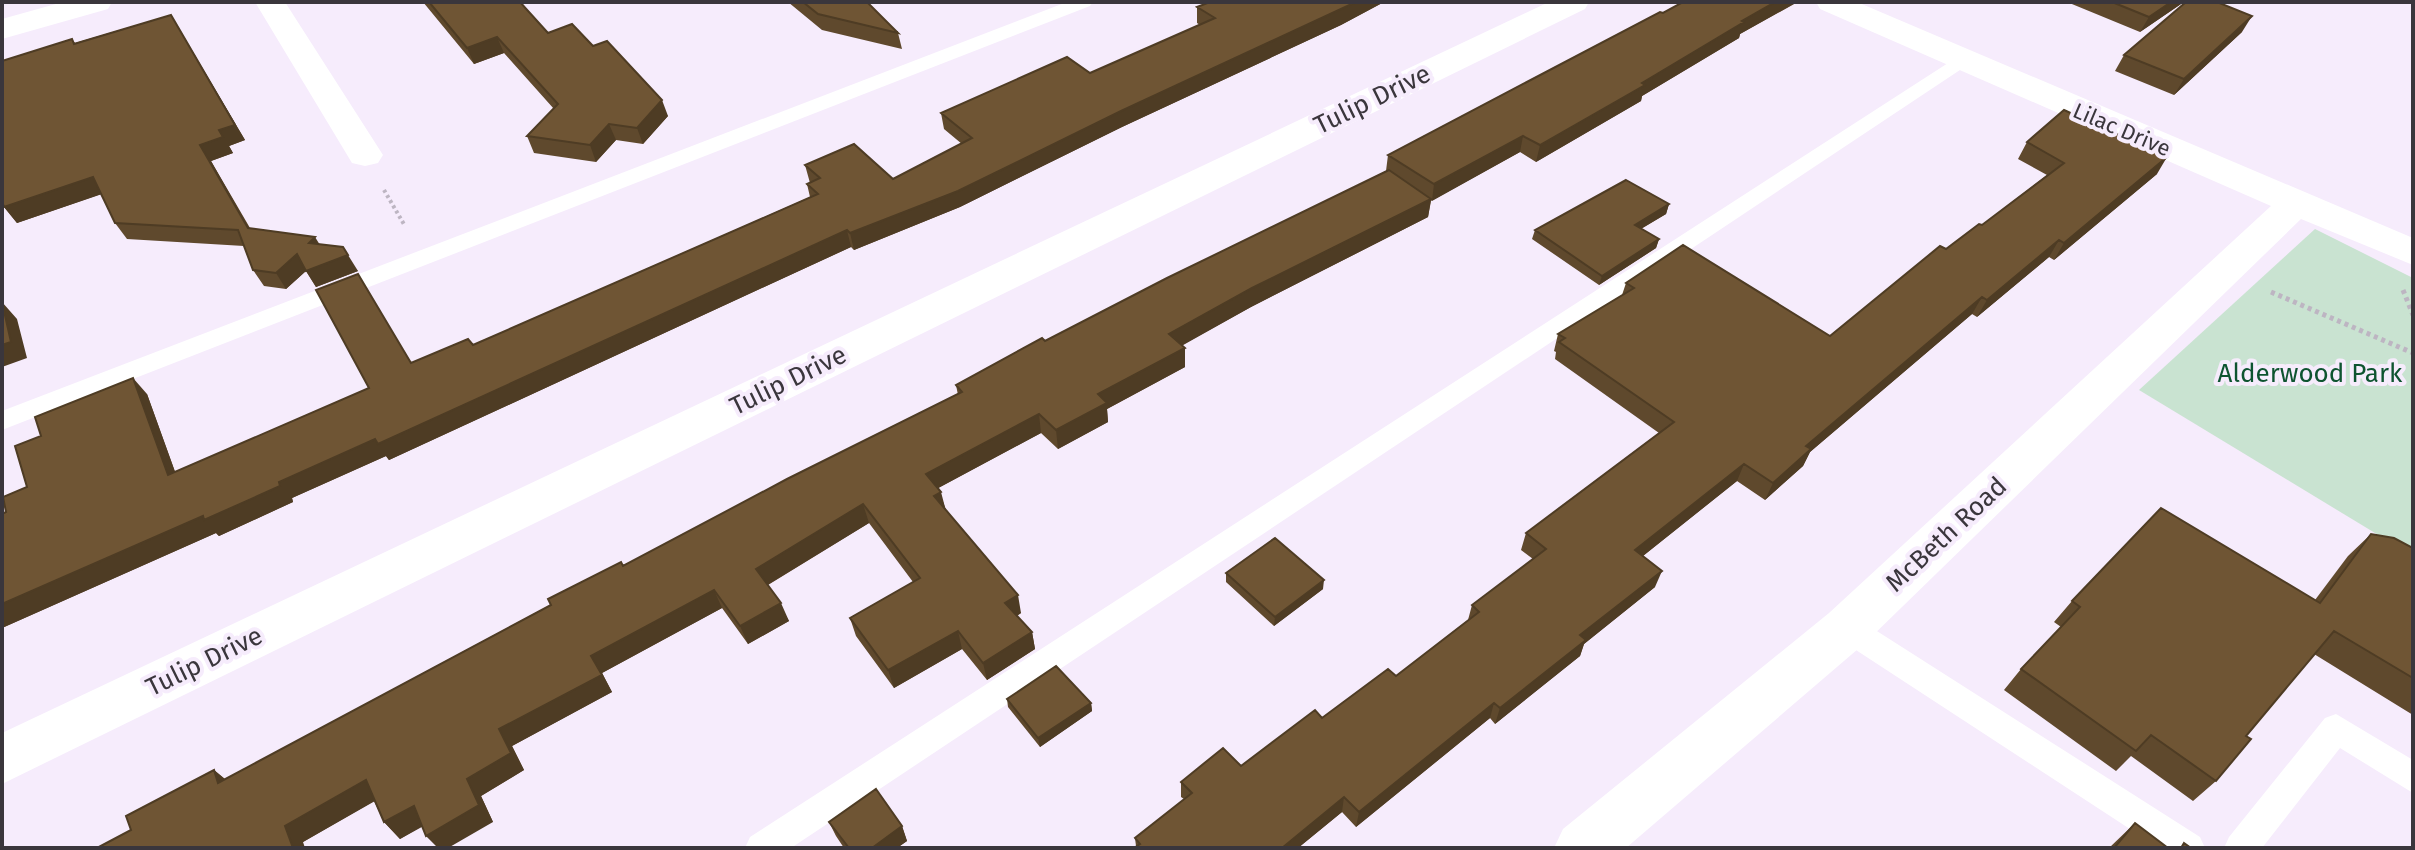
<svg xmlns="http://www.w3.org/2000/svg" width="2415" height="850" viewBox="0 0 2415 850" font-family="'Fira Sans',sans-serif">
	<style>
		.green { fill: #c9e3d1 }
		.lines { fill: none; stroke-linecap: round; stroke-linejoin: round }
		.path-far1 { stroke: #bdb5c2; stroke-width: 4; stroke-dasharray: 3 3; stroke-linecap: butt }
		.path { stroke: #bdb5c2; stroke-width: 5; stroke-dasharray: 4 4; stroke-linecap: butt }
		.service { fill: #fff; fill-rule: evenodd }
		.minor { fill: #fff; fill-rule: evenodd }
		.wall { fill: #5f492d }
		.shaded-wall { fill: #4e3c24 }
		.building { fill: #6f5534; stroke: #4e3c24; stroke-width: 2 }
		.labels { text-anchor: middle; stroke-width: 8; stroke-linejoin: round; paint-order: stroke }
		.far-street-label { font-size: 22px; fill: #3a363c; stroke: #f6ecfc }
		.street-label { font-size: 26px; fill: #3a363c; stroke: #f6ecfc }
		.park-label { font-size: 26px; fill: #0e5430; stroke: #f6ecfc }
	</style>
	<rect width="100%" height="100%" fill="#f6ecfc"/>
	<path class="green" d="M2315,229L2413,278V556L2139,390Z"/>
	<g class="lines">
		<path class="path-far1" d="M384,190L405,226"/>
		<path class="path" d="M2403,290L2413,315
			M2271,292L2413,353"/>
		<path class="service" d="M1067,2H1093L1090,6L2,430V411Z
			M1962,54L1972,60L1969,64L791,848H745L750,837Z
			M1847,616L1858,619L2200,837L2205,848H2159L1836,637L1832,628L1836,619Z
			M2336,714L2413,760V793L2340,748L2262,848H2224L2229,837L2325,718Z"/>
		<path class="minor" d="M63,2H112L108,9L2,39V19Z
			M255,2H285L383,155L378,163L365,166L352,163Z
			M1549,2H1589L1585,9L2,784V733Z
			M1816,2H1857L2413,238V265L2301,219L1865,643L1626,848H1554L1563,829L1829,613L2271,206L1820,9Z"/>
	</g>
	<path class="wall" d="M423,2H520L548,33L593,46L668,116L643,144L616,140L596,162L534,153L527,136L554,109L504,53L474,64Z
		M788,2H867L898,33L902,49L822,30Z
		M1210,2H1384L1341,25L1122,127L960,207L854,250L851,247L389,460L386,456L292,498L293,502L219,536L216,533L2,628V514L6,512L27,487L41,436L147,394L175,472L369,388L411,363L473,345L810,197L807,184L810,183L805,165L893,179L962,144L944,129L941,113L1090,73L1200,25L1197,23V7Z
		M2067,2H2183L2181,4L2140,32Z
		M1796,3L1740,34L1739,38L1642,96L1641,101L1536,162L1520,152L1431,201L1428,217L1251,307L1182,345L1185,348V367L1107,409L1108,422L1058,449L1041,433L938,488L946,510L1021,613L1017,616L1032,632L1035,649L987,680L962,649L894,688L856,636L850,618L913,582L869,523L768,585L789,621L748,644L722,608L602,673L612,692L512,746L524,770L481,796L493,822L422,826L400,839L384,822L374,801L303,842L131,830L214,770L225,779L623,566L958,395L956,385L1386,171L1388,155L1663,13Z
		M171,15L245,140L229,146L233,153L211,161L250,228L320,244L358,271L316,287L306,271L286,289L264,286L253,270L244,246L127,239L115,223L101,194L17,223L4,207L72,39L75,43Z
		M2242,32L2174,95L2115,71L2124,55Z
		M2027,142L2157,174L2054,260L2049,257L1977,317L1972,314L1810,452L1803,466L1765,500L1737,481L1643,556L1655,587L1584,644L1580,656L1495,724L1490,718L1356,827L1342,812L1298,848H1134L1136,846L1135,838L1184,799L1181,797V782L1241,766L1396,676L1468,620L1472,605L1533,559L1521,550L1526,533L1659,433L1555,359L1556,352L1554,351L1558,334L1622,295L1626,283L1830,336L1946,249L1982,225L2047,175L2018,159Z
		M1669,204L1666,214L1641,229L1659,239L1656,248L1599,285L1532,239L1535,230Z
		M2371,534L2413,548V715L2314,654L2246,736L2216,781L2193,801L2131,756L2116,771L2004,690L2021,669L2061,627L2054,622L2072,601L2315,600L2348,556Z
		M1226,573L1323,589L1274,626L1226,582Z
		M1007,699L1091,703L1092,711L1040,747L1008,707Z
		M829,822L902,826L907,841L897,848H844L836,836Z
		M2135,823L2168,848H2109Z"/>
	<path class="shaded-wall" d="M1356,2H1384L1341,25L1122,127L960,207L854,250L850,233L1121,111Z
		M1775,2H1797L1740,34L1739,38L1642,96L1641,101L1536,162L1540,145L1742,21Z
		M2171,2H2183L2181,4L2140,32L2149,17Z
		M171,15L245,140L229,146L233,153L211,161L258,244L248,228L200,145Z
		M2252,16L2242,32L2174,95L2184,79Z
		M497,37L504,53L474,64L467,48Z
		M662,100L668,116L643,144L637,128Z
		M609,124L616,140L596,162L590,145Z
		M1523,136L1520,152L1432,201L1434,184Z
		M2167,157L2157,174L2054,260L2064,243Z
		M93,177L105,193L17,223L4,207Z
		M1431,199L1428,217L1251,307L1169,353V334L1252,288Z
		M1669,204L1666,214L1632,234L1635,225Z
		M847,230L851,247L389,460L386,456L292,498L293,502L219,536L216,533L2,628V604Z
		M315,237L325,253L309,243Z
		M1659,239L1656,248L1599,285L1602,276Z
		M2059,240L2049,257L1977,317L1987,300Z
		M343,247L358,271L316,287L306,271Z
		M297,254L307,270L286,289L276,273Z
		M1982,297L1972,314L1810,452L1803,466L1765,500L1773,483L1806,446Z
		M2,302L17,319L27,358L2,367Z
		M1185,348V367L1107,409L1108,422L1058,449L1056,430L1098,394Z
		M133,378L147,394L182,491L168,475Z
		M1039,414L1041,433L931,492L926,474Z
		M1744,464L1737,481L1629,567L1635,550Z
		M941,492L946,511L934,496Z
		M863,504L869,523L764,587L756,569Z
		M1662,571L1655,587L1584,644L1580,656L1495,724L1500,708L1580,635Z
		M1324,580L1323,589L1274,626L1275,617Z
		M714,590L722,608L602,673L612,692L512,746L524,770L481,796L493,822L448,848H438L426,836L467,779L499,729L591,656Z
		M1018,595L1021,613L1008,621L1005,603Z
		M781,603L789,621L748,644L740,626Z
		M958,631L962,649L894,688L888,670Z
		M1032,632L1035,649L987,680L983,663Z
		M1091,703L1092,711L1040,747L1038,738Z
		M1494,703L1490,718L1356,827L1359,812Z
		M214,770L233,786L218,783Z
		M366,780L382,797L303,842L305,848H293L285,826Z
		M1344,797L1342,812L1298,848H1282Z
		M414,806L429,823L400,839L384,822Z
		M902,826L907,841L897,848H872Z"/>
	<path class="building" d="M429,2H520L548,33L572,24L593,46L607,41L662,100L637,128L609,124L590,145L527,136L558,104L497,37L467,48Z
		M803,2H867L898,33L818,14Z
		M1210,2H1356L1121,111L958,191L850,233L847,230L378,444L375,439L279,482L280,486L204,520L203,516L2,604V514L6,512L3,497L27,487L15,446L41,436L35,417L133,378L168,475L369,388L316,290L358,274L411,363L468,339L473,345L818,194L807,184L820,178L805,165L854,144L893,179L972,138L941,113L1067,57L1090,73L1215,18L1197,7Z
		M1683,2H1775L1742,21L1744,22L1642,83L1645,85L1540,145L1523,136L1434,184L1388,155L1660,12L1663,13Z
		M2112,2H2171L2149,17Z
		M2186,2H2217L2252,16L2184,79L2124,55Z
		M171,15L235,125L219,130L223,137L200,145L248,228L315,237L309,243L343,247L348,255L306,271L297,254L276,273L253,270L238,230L115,223L93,177L4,207L2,201V61L72,39L74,44Z
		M2064,110L2167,157L2064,243L2059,240L1987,300L1982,297L1806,446L1811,449L1773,483L1744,464L1635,550L1662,571L1580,635L1586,640L1500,708L1494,703L1359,812L1344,797L1282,848H1134L1140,844L1135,838L1192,793L1181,782L1223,748L1241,766L1315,710L1322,718L1388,669L1396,676L1479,612L1472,605L1546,549L1526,533L1674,422L1559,342L1565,338L1558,334L1634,288L1626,283L1683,245L1830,336L1940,246L1946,249L1979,224L1982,225L2064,163L2027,142Z
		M1389,170L1431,199L1252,288L1169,334L1185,348L1098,394L1107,403L1056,430L1039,414L926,474L941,492L934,496L1018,595L1005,603L1032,632L983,663L958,631L888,670L850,618L920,578L863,504L756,569L781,603L740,626L714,590L591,656L602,675L499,729L511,753L467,779L479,805L426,836L414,806L384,822L366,780L285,826L293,848H97L131,830L126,816L214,770L218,783L551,605L548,599L621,562L623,566L787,479L962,392L956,385L1042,338L1045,341L1167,278Z
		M1626,180L1669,204L1635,225L1659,239L1602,276L1535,230Z
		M2,302L11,342L2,345Z
		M2161,508L2320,603L2371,534L2394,538L2413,548V678L2334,631L2246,736L2251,739L2216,781L2151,735L2136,751L2021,669L2080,607L2072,601Z
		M1275,538L1324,580L1275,617L1226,573Z
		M1056,666L1091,703L1038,738L1007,699Z
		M876,789L902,826L872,848H849L829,822Z
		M2135,823L2168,848H2114Z
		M2184,843L2191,848H2181Z"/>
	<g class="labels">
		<g class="far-street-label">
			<text transform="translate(2122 129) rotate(23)" y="8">Lilac Drive</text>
		</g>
		<g class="street-label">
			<text transform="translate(1372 99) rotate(-26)" y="9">Tulip Drive</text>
			<text transform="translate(788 380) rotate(-26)" y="9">Tulip Drive</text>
			<text transform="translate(1946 534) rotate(-43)" y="9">McBeth Road</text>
			<text transform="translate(204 661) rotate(-26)" y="9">Tulip Drive</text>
		</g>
		<g class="park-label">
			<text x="2310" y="382">Alderwood Park</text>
		</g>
	</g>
	<rect width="2415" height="850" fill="none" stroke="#3a363c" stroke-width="8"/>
</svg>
